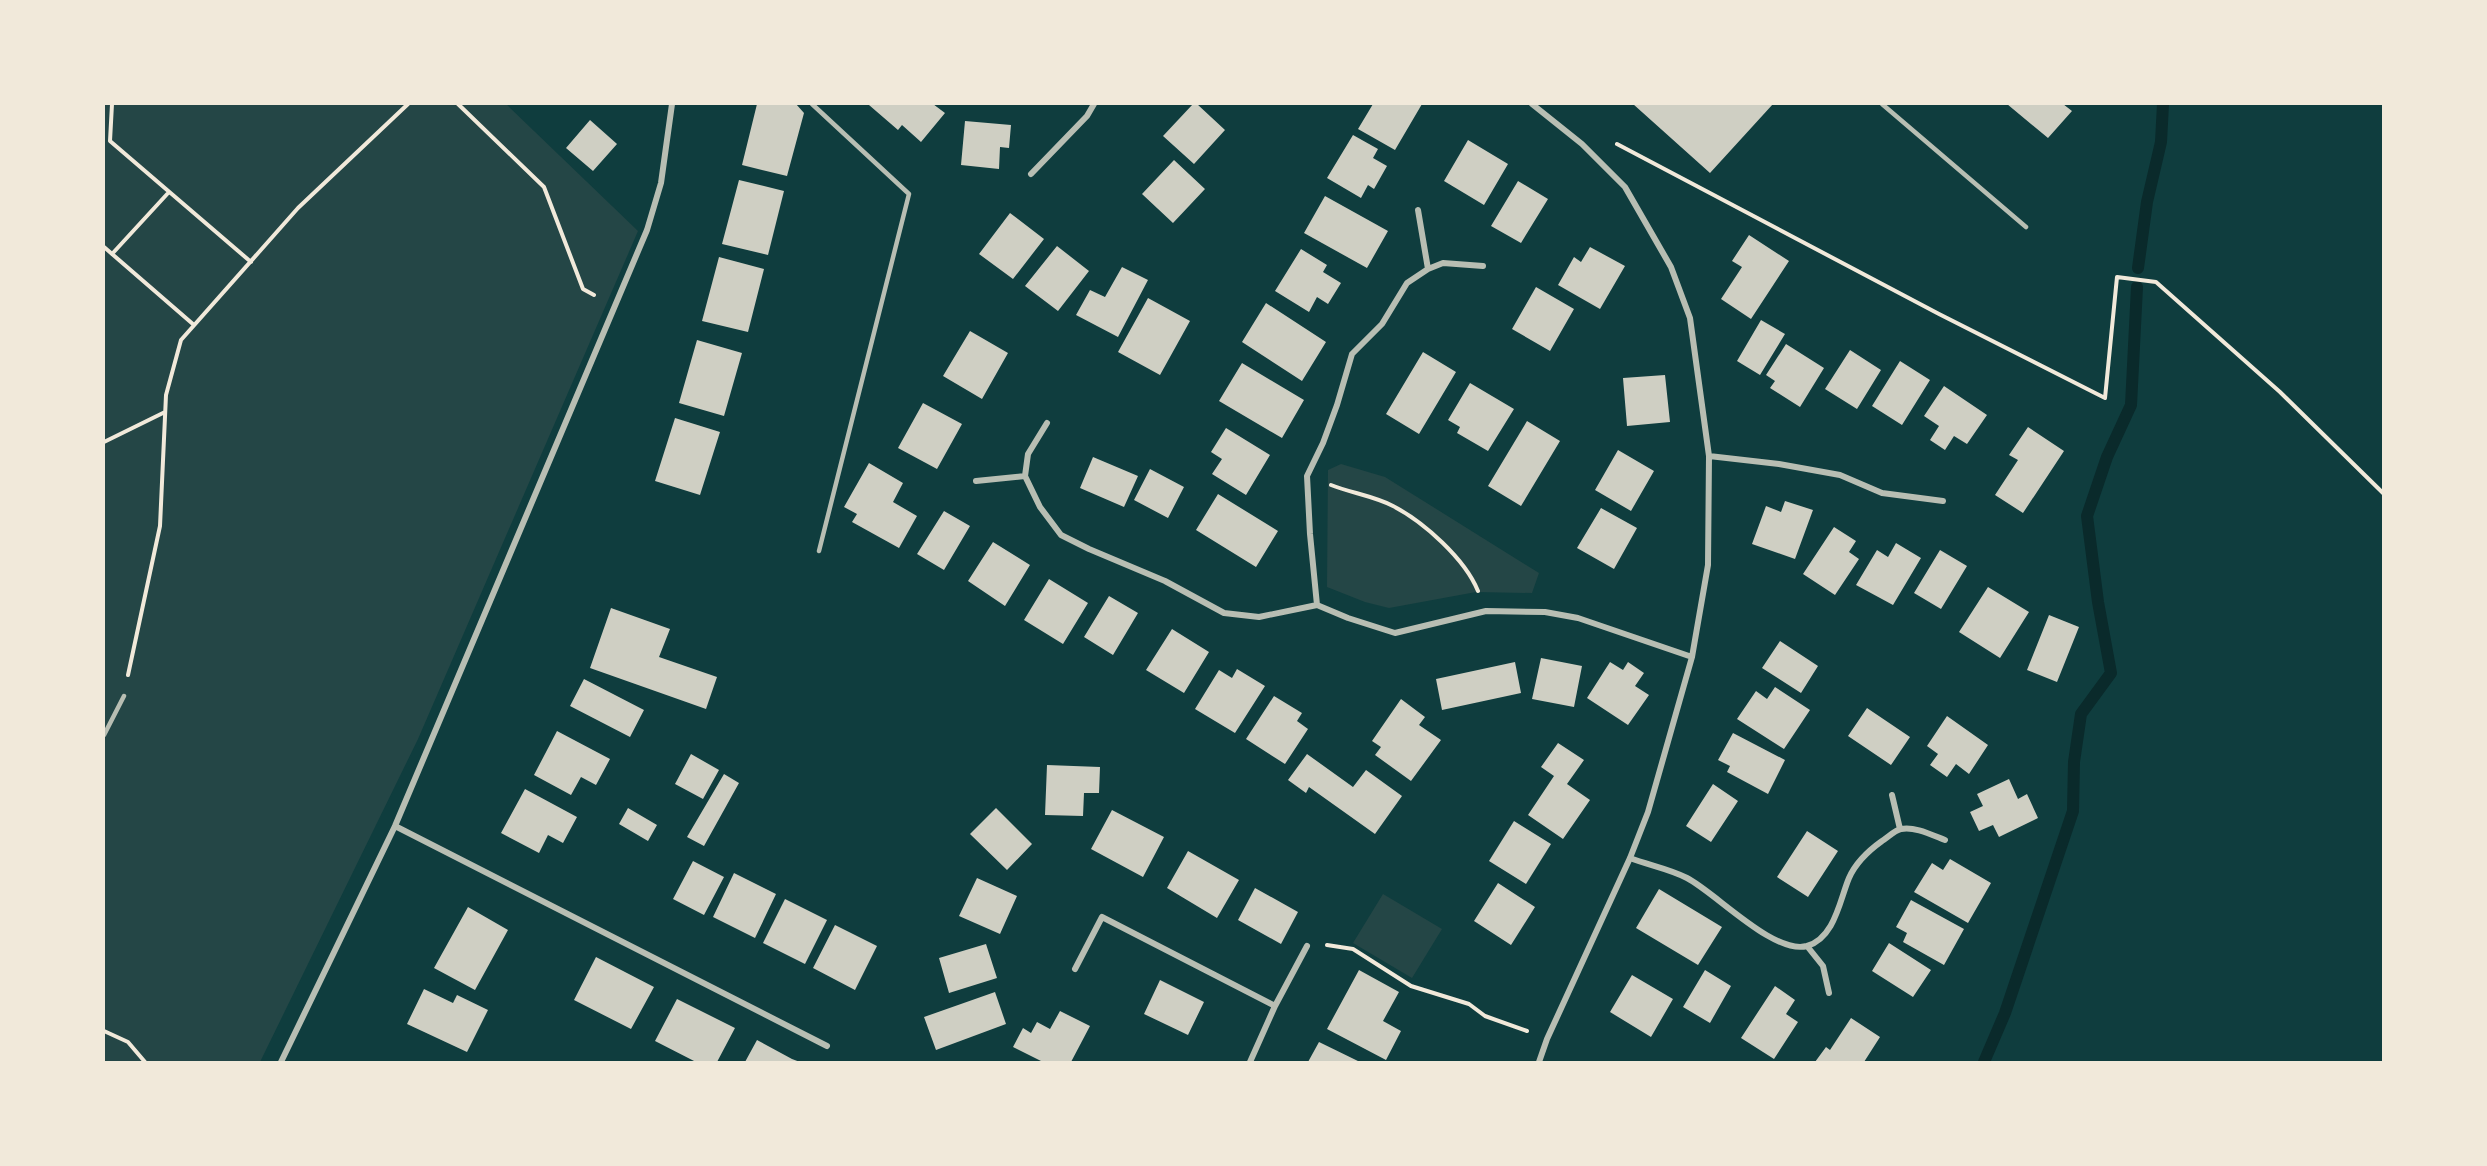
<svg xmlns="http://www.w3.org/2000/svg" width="2487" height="1166" viewBox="0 0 2487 1166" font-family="'Varela Round',sans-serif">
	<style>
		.green { fill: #244646 }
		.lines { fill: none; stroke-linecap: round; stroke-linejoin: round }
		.stream { stroke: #0a2a2b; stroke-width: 12 }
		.building { fill: #cfcfc3 }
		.path { stroke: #f1e9da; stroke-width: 4 }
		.service { stroke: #b8beb3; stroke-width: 4.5 }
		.minor { stroke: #b8beb3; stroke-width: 6 }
	</style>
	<rect width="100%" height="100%" fill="#0f3d3e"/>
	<path class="green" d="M104,104H506L638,231L418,739L260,1062H104Z
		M1341,464L1385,477L1539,573L1532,593L1476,592L1389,608L1365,602L1327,587L1328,470Z
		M1383,894L1442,929L1412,978L1353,943Z"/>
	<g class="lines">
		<path class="stream" d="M2138,268L2147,202L2161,142L2163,104
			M1984,1062L2005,1013L2073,811L2074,762L2081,714L2111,673L2098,602L2087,516L2107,457L2131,405L2137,287"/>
	</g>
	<path class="building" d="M757,104H796L804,113L787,176L742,165Z
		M871,104H933L945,113L921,142L902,125L898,130L869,105Z
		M1193,104H1197L1225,130L1194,164L1163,136Z
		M1373,104H1422L1395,150L1358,129Z
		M1633,104H1773L1710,173Z
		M2007,104H2063L2072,111L2048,138Z
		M590,120L617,144L593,171L566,148Z
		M965,121L1011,125L1009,148L1000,147L999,169L961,165Z
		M1353,135L1378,149L1373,158L1387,166L1374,189L1368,185L1361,198L1327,178Z
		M1468,140L1508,164L1484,205L1444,181Z
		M1174,160L1205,189L1173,223L1142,194Z
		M739,180L784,191L768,255L722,244Z
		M1518,181L1548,199L1521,243L1491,226Z
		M1325,196L1388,231L1367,268L1304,233Z
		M1010,213L1044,239L1013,279L979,254Z
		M1749,235L1789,261L1751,319L1721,299L1742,267L1732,261Z
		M1057,246L1089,271L1058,311L1025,286Z
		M1590,247L1625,266L1600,309L1558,285L1574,257L1581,262Z
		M1301,249L1327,265L1323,272L1341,283L1328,304L1317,297L1309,312L1275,291Z
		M719,257L764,269L748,332L702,321Z
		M1122,267L1148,280L1118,337L1076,315L1090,290L1105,297Z
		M1536,287L1574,309L1550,351L1512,329Z
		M1148,298L1190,321L1160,375L1118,352Z
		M1266,303L1326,342L1302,381L1242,342Z
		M1761,320L1785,334L1760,375L1737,361Z
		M970,331L1008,353L982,399L943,376Z
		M697,340L742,353L724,416L679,403Z
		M1786,344L1824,368L1800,407L1770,388L1775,381L1766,375Z
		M1850,350L1881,370L1857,409L1825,389Z
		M1423,352L1456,372L1419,434L1386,414Z
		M1900,361L1930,380L1902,425L1872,406Z
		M1242,363L1304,400L1282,438L1219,401Z
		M1665,375L1670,422L1627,426L1623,378Z
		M1470,383L1514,409L1488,451L1457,433L1460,427L1448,420Z
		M1944,386L1987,415L1967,444L1954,436L1945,450L1930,440L1939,426L1924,416Z
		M923,403L962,424L937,469L898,448Z
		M675,418L720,432L700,495L655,481Z
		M1527,421L1560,441L1521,506L1488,486Z
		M2028,427L2064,451L2023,513L1995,495L2018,460L2009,455Z
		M1226,428L1270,455L1246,495L1212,474L1222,459L1211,452Z
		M1618,450L1654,471L1631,511L1595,490Z
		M1093,457L1138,476L1124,507L1080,488Z
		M869,463L903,483L893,502L917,516L899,548L852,522L857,514L844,507Z
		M1150,469L1184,487L1168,518L1134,500Z
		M1218,494L1278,531L1256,567L1196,530Z
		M1785,501L1813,510L1795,559L1752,544L1766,506L1781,512Z
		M1601,508L1637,528L1614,569L1577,548Z
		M944,511L970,526L944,570L917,554Z
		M1834,527L1856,541L1849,552L1859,559L1835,595L1803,574Z
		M993,542L1030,565L1005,606L968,581Z
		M1896,543L1921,558L1893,605L1856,585L1877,550L1888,557Z
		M1940,550L1967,566L1941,609L1914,593Z
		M1049,579L1088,603L1063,644L1024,620Z
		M1988,587L2029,612L2000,658L1959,632Z
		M1109,596L1138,613L1113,655L1084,637Z
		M611,608L670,629L659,657L717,677L706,709L590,668Z
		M2049,615L2079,627L2057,682L2027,670Z
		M1172,629L1209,652L1184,693L1146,670Z
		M1780,641L1818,666L1801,693L1762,668Z
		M1541,658L1582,666L1574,707L1532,699Z
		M1515,662L1521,693L1442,710L1436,679Z
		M1610,662L1623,670L1628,662L1644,673L1635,686L1649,695L1628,725L1587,698Z
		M1237,669L1265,686L1235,733L1195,709L1219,670L1232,678Z
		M584,679L644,710L630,737L570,706Z
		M1775,687L1810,710L1784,749L1737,719L1756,691L1767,699Z
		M1274,696L1302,713L1297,721L1308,729L1285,764L1246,739Z
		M1401,699L1425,717L1419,725L1441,740L1411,781L1375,755L1381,747L1372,741Z
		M1867,708L1910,737L1891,765L1848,736Z
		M1947,716L1988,745L1969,774L1956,764L1947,777L1930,765L1938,754L1927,746Z
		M557,731L610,759L596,785L581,777L571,795L534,775Z
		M1733,733L1785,760L1768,794L1727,772L1730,766L1718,760Z
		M1558,743L1584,760L1567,784L1590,800L1563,839L1528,815L1554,776L1541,767Z
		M691,754L719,770L703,799L675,784Z
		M1307,754L1353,787L1366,770L1402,796L1375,834L1309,787L1306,793L1288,780Z
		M1047,765L1100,767L1099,793H1084L1083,816L1045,815Z
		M724,774L739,783L704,846L687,837Z
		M2009,779L2018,799L2027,794L2038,818L1999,837L1993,825L1979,831L1970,812L1983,806L1977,794Z
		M1713,784L1738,801L1711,842L1686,826Z
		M525,789L577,817L563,843L548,835L539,853L501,833Z
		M628,808L657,825L648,841L619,824Z
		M996,808L1032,844L1007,870L970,834Z
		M1112,810L1164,837L1143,877L1091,849Z
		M1514,821L1551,844L1526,884L1489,861Z
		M1807,831L1838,851L1808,897L1777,877Z
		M1188,851L1239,880L1217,918L1167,888Z
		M1950,859L1991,883L1968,923L1914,892L1932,863L1943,870Z
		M693,861L724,877L704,915L673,899Z
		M734,873L776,894L755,938L713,917Z
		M977,878L1017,896L1000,934L959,916Z
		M1498,883L1535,907L1511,945L1474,921Z
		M1255,888L1298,912L1281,944L1238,920Z
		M1659,889L1722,927L1698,965L1636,928Z
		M785,899L827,920L805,964L763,943Z
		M1911,900L1964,929L1944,965L1903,942L1907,933L1896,927Z
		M468,907L508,930L475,990L434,968Z
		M835,925L877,946L855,990L813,968Z
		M1889,943L1931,970L1913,997L1872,971Z
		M986,944L997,978L949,993L939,958Z
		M596,957L654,987L631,1029L574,1000Z
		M1359,970L1399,992L1383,1021L1401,1031L1386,1060L1327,1029Z
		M1705,970L1731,986L1710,1023L1683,1007Z
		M1632,975L1673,999L1651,1037L1610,1012Z
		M1160,980L1204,1002L1188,1035L1144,1014Z
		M1775,986L1795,1000L1786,1014L1798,1022L1774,1059L1741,1038Z
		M424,989L453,1003L457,995L488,1010L467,1052L407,1024Z
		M995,992L1006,1024L936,1050L924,1017Z
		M677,999L735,1028L717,1062H696L655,1041Z
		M1060,1011L1090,1026L1071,1062H1043L1013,1047L1023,1028L1031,1033L1037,1022L1050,1029Z
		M1851,1018L1880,1037L1864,1062H1815L1826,1047L1830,1050Z
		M757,1040L792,1059L800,1062H745Z
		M1319,1042L1360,1062H1308Z"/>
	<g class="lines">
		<path class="path" d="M112,104L110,141L251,262
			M458,104L544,187L583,289L594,295
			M1617,144L1939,314L2105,398L2117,277L2156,282L2280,392L2384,494
			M104,247L194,325
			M112,254L169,192
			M104,442L165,412
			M1331,485C1351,493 1374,496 1393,506C1424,522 1465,559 1478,591
			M128,675L160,526L166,395L181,340L298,208L408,104
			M1327,945L1353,949L1411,986L1469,1004L1485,1016L1527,1031
			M104,1031L128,1042L145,1062"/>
		<path class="service" d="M812,104L909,194L819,551
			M1882,104L2026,227
			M104,735L124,696"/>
		<path class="minor" d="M1532,104L1582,144L1625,187L1671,267L1690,318L1709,456L1708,565L1692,657L1648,812L1630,858L1547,1039L1539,1062
			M1031,174L1087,116L1094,104
			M1418,210L1428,269
			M1047,423L1028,454L1025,476L1040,507L1061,535L1089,549L1165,581L1224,613L1259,617L1317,605L1348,618L1395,633L1486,611L1545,612L1578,618L1692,657
			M1709,456L1779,464L1840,475L1882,493L1943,501
			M976,481L1025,476
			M1317,605L1310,534L1307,476L1323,443L1337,405L1352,354L1382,324L1407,283L1428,269L1443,263L1483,266
			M1892,795L1900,829
			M395,826L827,1046
			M1630,858C1648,865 1670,869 1687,878C1716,893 1774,955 1807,946C1835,938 1840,899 1849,878C1856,862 1868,851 1882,841C1887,838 1895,830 1901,829C1914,826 1932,835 1945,840
			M1807,946L1823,966L1829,993
			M1075,969L1102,917L1275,1006
			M281,1062L395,826L647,230L661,183L672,104
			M1250,1062L1275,1006L1307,946"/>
	</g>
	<rect width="2487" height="1166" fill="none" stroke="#f1e9da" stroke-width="210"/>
</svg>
